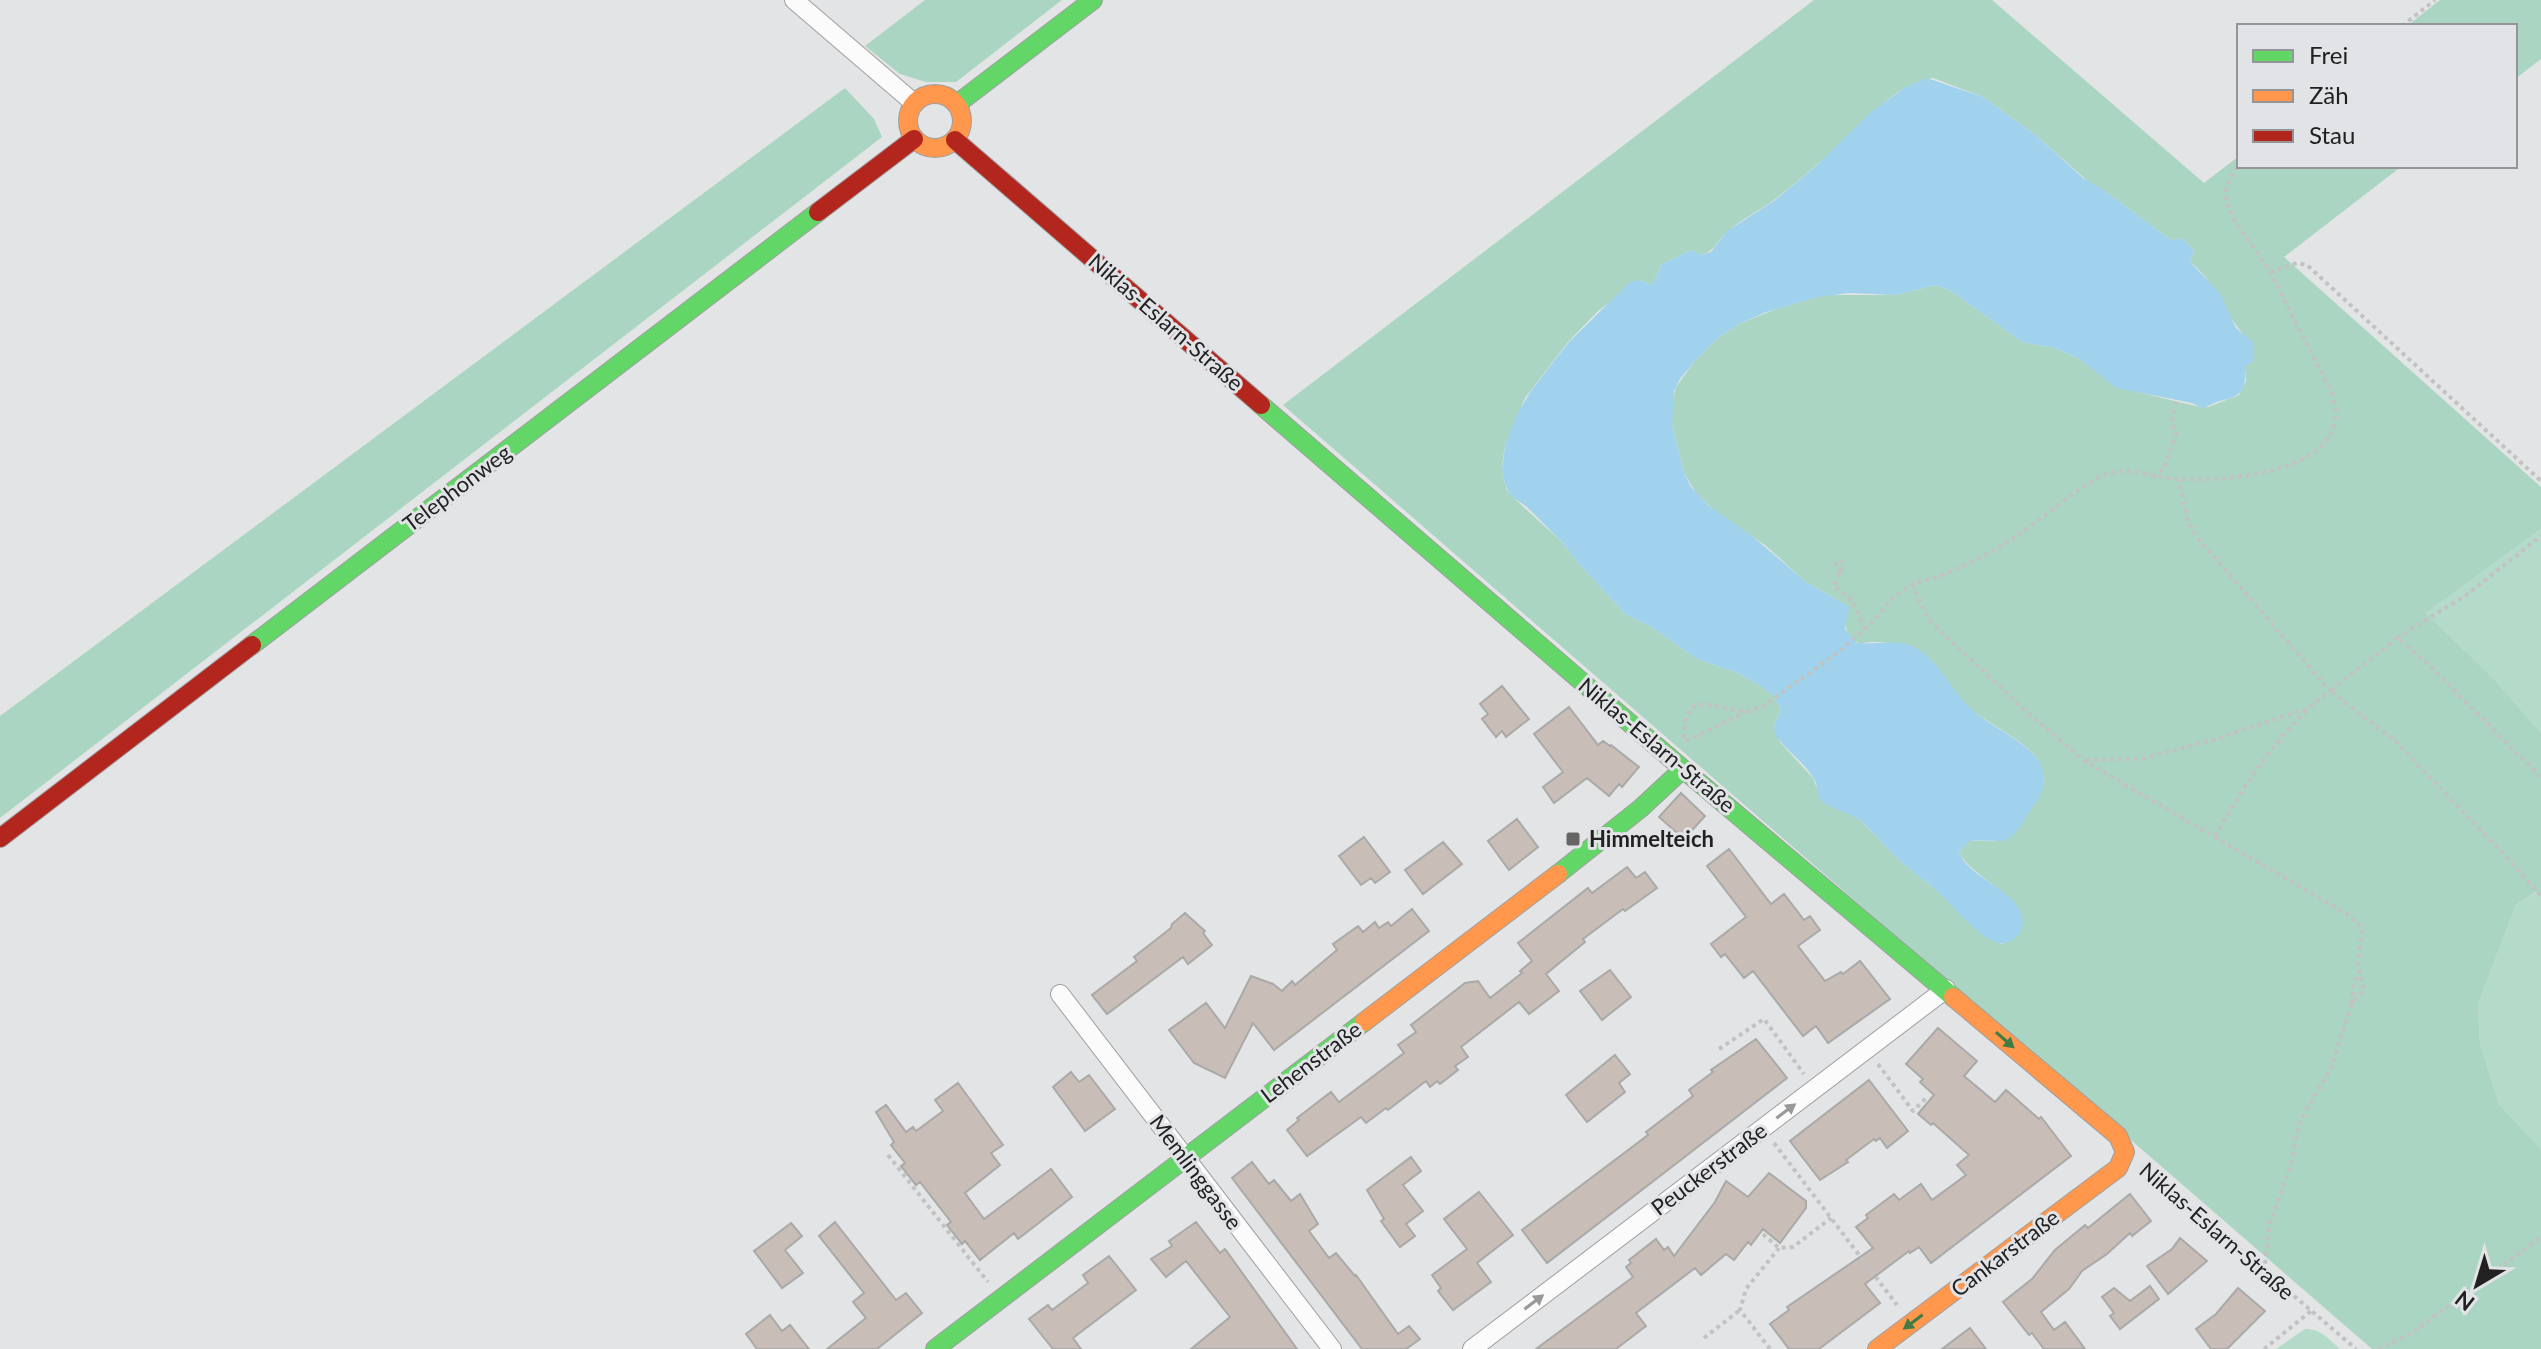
<svg xmlns="http://www.w3.org/2000/svg" width="2541" height="1349" viewBox="0 0 2541 1349" font-family="Lato,sans-serif">
	<style>
		.green { fill: #b4dbca }
		.forest { fill: #abd5c3; fill-rule: evenodd }
		.water { fill: #a0d2ee }
		.building { fill: #c9bdb7; stroke: #a9a9a8; stroke-width: 2 }
		.lines { fill: none; stroke-linecap: round; stroke-linejoin: round }
		.street-casing { stroke: #9e9fa0; stroke-width: 20 }
		.fast-casing { stroke: #9e9fa0; stroke-width: 20 }
		.slow-casing { stroke: #9e9fa0; stroke-width: 20 }
		.jam-casing { stroke: #9e9fa0; stroke-width: 20 }
		.path { stroke: #c2c2c3; stroke-width: 4; stroke-dasharray: 4 4; stroke-linecap: butt }
		.street { stroke: #fbfbfb; stroke-width: 18 }
		.fast { stroke: #63d668; stroke-width: 18 }
		.slow { stroke: #ff974d; stroke-width: 18 }
		.jam { stroke: #b3261e; stroke-width: 18 }
		.oneway { fill: #427c45 }
		.oneway2 { fill: #999 }
		.poi-dot { fill: #656566; stroke: #e2e3e6; stroke-width: 3 }
		.labels { text-anchor: middle; stroke-width: 6; stroke-linejoin: round; paint-order: stroke }
		.street-label { font-size: 22px; fill: #212122; stroke: #e2e3e6 }
		.poi-label { font-size: 22px; font-weight: bold; fill: #212122; stroke: #e2e3e6; text-anchor: start }
	</style>
	<rect width="100%" height="100%" fill="#e3e4e5"/>
	<path class="green" d="M2541,529V733L2496,681L2426,613Z
		M2537,892L2541,896V1149L2499,1104L2480,1043L2478,1004L2516,905Z
		M2305,1329C2321,1329 2329,1339 2340,1349H2276Z"/>
	<path class="forest" d="M925,0H1062L956,82H926L900,74L865,46Z
		M1814,0H1992L2204,183L2239,156V166H2402L2284,257L2541,487V529L2426,613L2496,681L2541,733V896L2536,892L2516,905L2478,1004L2480,1043L2499,1104L2541,1149V1349H2372L1283,405ZM1933,78L1983,97L2038,137L2091,184L2105,191L2167,237L2173,240L2182,238L2194,250L2190,262C2222,287 2223,319 2253,343L2254,361L2245,367L2246,381L2239,395L2208,407L2196,406L2116,387L2080,359L2055,348L2022,342L1951,291L1936,285L1895,295H1824L1776,309L1739,324L1719,337L1694,362L1676,387L1671,409L1672,425L1684,473L1696,493L1713,509L1766,546L1805,581L1846,605C1844,623 1843,634 1860,644C1870,641 1880,642 1890,643C1942,648 1939,682 1972,710C2003,735 2071,757 2032,807C2023,819 2016,840 1999,841C1989,842 1979,840 1969,841L1959,852C1969,878 2040,901 2017,935C2012,941 2009,942 2001,944L1965,918L1936,890L1901,862L1863,823L1850,813L1830,806L1821,799L1813,778L1780,742L1774,726L1781,709L1773,695L1759,685L1738,673L1697,659L1653,628L1625,614L1578,563L1563,543L1516,500L1507,490L1504,480L1502,465L1505,446L1525,398L1568,342L1597,312L1639,280L1652,285L1662,264L1691,250L1700,255C1714,253 1717,241 1727,232C1742,218 1762,210 1778,197C1801,179 1822,160 1844,141C1872,116 1893,85 1933,78Z
		M2440,0H2541V59L2515,79V26H2407Z
		M845,88L874,119L882,137L0,818V716Z"/>
	<path class="water" d="M1927,78L1983,97L2038,137L2083,178L2105,191L2167,237L2173,240L2182,238L2194,250L2190,262L2219,292L2236,328L2254,343V361L2245,367C2246,390 2243,396 2220,401C2212,403 2209,407 2201,408L2192,403L2116,388L2080,359L2055,348L2022,342L1951,291L1936,285L1895,295L1849,293L1818,297L1766,312L1739,324L1719,337L1694,362L1680,379L1674,391L1672,425L1684,473L1691,487L1708,505L1752,536L1805,581L1846,605L1849,608L1845,629L1857,643C1874,645 1899,638 1916,648C1940,662 1950,688 1969,707C1998,736 2073,754 2032,808C2024,819 2015,842 1999,841C1989,841 1980,840 1969,841L1959,852C1969,880 2022,890 2023,922C2023,934 2010,946 1998,943C1978,937 1953,906 1938,892C1926,881 1912,872 1900,861C1887,849 1875,834 1862,822C1850,812 1828,809 1820,799C1816,793 1818,787 1815,781C1808,766 1786,750 1775,735L1774,726L1781,709L1773,695L1759,685L1738,673L1697,659L1653,628L1625,614L1578,563L1563,543L1527,507L1511,496L1505,484L1502,469L1505,446L1517,414L1531,391L1568,343L1630,282L1639,280L1652,285L1662,264L1691,250L1701,255L1711,252L1727,231L1774,201L1816,166L1872,111L1906,87Z"/>
	<path class="building" d="M1502,686L1529,719L1506,737L1502,731L1496,737L1482,719L1488,714L1480,704Z
		M1569,707L1598,745L1603,741L1610,746L1611,745L1639,767L1622,787L1619,784L1609,796L1587,778L1554,803L1543,787L1563,772L1534,734Z
		M1681,793L1705,816L1684,839L1659,817Z
		M1517,819L1538,847L1509,870L1488,841Z
		M1364,837L1390,872L1375,883L1371,878L1361,885L1339,856Z
		M1443,842L1462,864L1423,894L1405,870Z
		M1729,849L1771,904L1784,894L1804,920L1810,916L1820,930L1798,946L1825,981L1841,972L1843,974L1860,961L1890,999L1828,1043L1816,1026L1803,1036L1753,971L1744,978L1725,954L1721,957L1711,944L1746,917L1707,866Z
		M1627,867L1636,878L1645,872L1657,888L1625,911L1623,909L1583,939L1585,942L1546,974L1559,991L1529,1014L1519,1002L1461,1047L1468,1057L1455,1066L1458,1070L1440,1084L1437,1081L1430,1087L1426,1081L1388,1110L1386,1108L1366,1123L1361,1117L1307,1156L1287,1130L1299,1120L1297,1118L1331,1092L1339,1102L1404,1053L1398,1045L1416,1032L1411,1025L1465,983L1478,981L1490,998L1522,973L1520,971L1532,961L1518,943L1588,888L1592,893Z
		M1412,909L1429,931L1274,1050L1253,1023L1225,1078L1194,1063L1169,1030L1206,1003L1225,1028L1251,976L1273,984L1282,991L1292,981L1295,985L1337,950L1333,944L1358,926L1363,932L1375,922L1379,928L1388,922L1391,926Z
		M1185,913L1205,931L1203,933L1212,945L1188,964L1183,957L1107,1014L1092,995L1137,961L1134,957L1171,928L1172,924Z
		M1610,970L1631,997L1602,1020L1580,991Z
		M1938,1028L1977,1061L1964,1076L1995,1102L2006,1090L2039,1119L2041,1117L2071,1156L1931,1263L1919,1247L1910,1253L1909,1251L1865,1284L1880,1303L1819,1349H1789L1770,1324L1789,1310L1787,1307L1873,1248L1856,1227L1868,1218L1866,1215L1894,1194L1899,1200L1921,1184L1932,1200L1966,1175L1957,1165L1969,1155L1933,1123L1931,1125L1918,1114L1934,1095L1920,1082L1923,1079L1906,1064Z
		M1756,1039L1787,1078L1547,1263L1522,1230L1648,1135L1646,1132L1693,1096L1689,1090L1713,1072L1711,1070Z
		M1615,1055L1630,1074L1619,1083L1625,1092L1587,1122L1566,1095Z
		M1071,1072L1079,1082L1089,1075L1115,1109L1085,1131L1053,1087Z
		M1869,1080L1908,1131L1887,1148L1880,1138L1876,1141L1874,1139L1846,1160L1848,1162L1820,1180L1790,1141Z
		M958,1083L1003,1145L991,1153L1000,1165L965,1193L984,1219L1051,1169L1072,1197L1018,1239L1014,1233L980,1260L965,1241L962,1244L947,1225L951,1222L920,1182L916,1185L901,1166L905,1163L891,1145L894,1142L876,1112L886,1105L906,1132L913,1127L916,1131L943,1111L935,1100Z
		M1411,1157L1421,1171L1403,1185L1423,1211L1406,1224L1415,1236L1400,1247L1381,1221L1384,1219L1367,1190Z
		M1252,1162L1269,1184L1274,1180L1291,1201L1300,1194L1318,1224L1309,1231L1329,1258L1336,1253L1355,1276L1356,1275L1398,1334L1409,1326L1420,1339L1406,1349H1362L1232,1178Z
		M1769,1173L1806,1201V1208L1780,1243L1763,1229L1751,1245L1748,1242L1734,1260L1726,1254L1701,1275L1695,1268L1636,1313L1646,1326L1616,1349H1536L1633,1277L1626,1267L1631,1263L1629,1260L1656,1239L1664,1250L1668,1247L1674,1256L1715,1202L1726,1181L1748,1197Z
		M1479,1192L1513,1235L1477,1263L1491,1282L1453,1310L1438,1291L1441,1288L1432,1275L1467,1249L1444,1219Z
		M2130,1194L2151,1221L2132,1236L2130,1233L2107,1254L2082,1271L2069,1289L2041,1312L2054,1330L2065,1322L2085,1349H2044L2032,1333L2029,1335L2003,1302L2032,1279L2055,1250L2085,1225L2088,1228Z
		M835,1222L896,1300L906,1293L922,1313L877,1349H827L866,1318L853,1302L864,1293L819,1236Z
		M1196,1222L1220,1253L1225,1249L1297,1349H1191L1230,1317L1186,1261L1166,1277L1151,1259L1172,1246L1169,1241Z
		M791,1223L802,1236L785,1250L803,1273L782,1288L754,1251Z
		M2180,1238L2207,1261L2168,1294L2147,1266L2172,1249Z
		M1109,1256L1136,1290L1073,1338L1081,1349H1053L1029,1319L1048,1305L1052,1310L1088,1283L1083,1275Z
		M2150,1286L2159,1299L2120,1329L2110,1316L2114,1313L2102,1297L2114,1288L2130,1301Z
		M2238,1288L2265,1311L2227,1349H2211L2196,1329L2216,1314Z
		M770,1315L782,1331L790,1325L809,1349H757L746,1334Z
		M1970,1328L1986,1349H1942Z"/>
	<g class="lines">
		<defs>
			<path id="street" d="M794,0L914,103
				M1060,994L1332,1349
				M1472,1349L1946,989"/>
			<path id="fast" d="M957,104L1093,0
				M1261,405L1683,769L1953,997
				M252,645L818,212
				M1558,874L1641,808L1683,769
				M935,1349L1364,1022"/>
			<path id="slow" d="M908 121a27 27 0 1 1 54 0a27 27 0 1 1-54 0Z
				M1364,1022L1558,874
				M1877,1349L2118,1168L2125,1152L2118,1136L1953,997"/>
			<path id="jam" d="M955,140L1261,405
				M818,212L914,139
				M0,838L252,645"/>
		</defs>
		<use href="#street" class="street-casing"/>
		<use href="#fast" class="fast-casing"/>
		<use href="#slow" class="slow-casing"/>
		<use href="#jam" class="jam-casing"/>
		<path class="path" d="M2402,26L2435,0
			M2270,272L2297,263L2307,265L2541,481
			M2153,477L2164,468L2176,434L2172,422L2176,402
			M1840,573L1836,563L1840,560L1844,565L1834,586L1852,600L1865,629
			M1912,584L1928,619L2023,709L2083,760L2345,913L2362,927L2358,964L2364,989L2352,1004L2331,1068L2301,1119L2289,1170L2270,1223L2264,1271
			M2397,638L2465,596L2541,536
			M1684,738C1685,685 1712,710 1746,711C1752,711 1758,708 1764,706C1795,682 1838,655 1865,629C1881,614 1890,598 1908,587C1918,580 1931,580 1942,575C1971,563 1997,550 2022,532C2042,519 2088,479 2107,474C2133,466 2151,478 2177,479C2217,482 2307,475 2329,436C2337,423 2336,409 2333,395L2270,272L2235,221L2227,205L2226,187L2239,163
			M1686,741L1746,712
			M2086,760L2141,759L2219,738L2309,708L2330,691L2196,536L2187,519L2179,480
			M2541,777L2425,661L2397,638L2330,691L2395,741L2497,847L2541,896
			M2215,836C2242,790 2269,746 2308,709
			M2352,1004L2353,985L2359,973
			M1719,1049L1764,1019L1804,1074
			M1878,1064L1913,1111L1926,1098
			M1774,1143L1897,1305
			M888,1155L988,1282
			M2142,1166L2356,1349
			M1763,1234L1779,1248L1793,1247L1831,1218
			M1704,1338L1740,1310
			M1770,1349L1740,1310L1746,1289L1779,1248
			M2264,1349L2311,1311
			M2378,1349L2412,1333L2541,1237"/>
		<use href="#street" class="street"/>
		<use href="#fast" class="fast"/>
		<use href="#slow" class="slow"/>
		<use href="#jam" class="jam"/>
	</g>
	<defs><path id="oneway-solid" d="M-6-.8H1V-3.2L6.5 0L1 3.2V.8H-6Z" transform="scale(2)"/></defs>
	<g class="oneway">
		<use href="#oneway-solid" transform="translate(2005 1040) rotate(41)"/>
		<use href="#oneway-solid" transform="translate(1913 1322) rotate(143)"/>
	</g>
	<g class="oneway2">
		<use href="#oneway-solid" transform="translate(1786 1111) rotate(-37)"/>
		<use href="#oneway-solid" transform="translate(1534 1302) rotate(-37)"/>
	</g>
	<rect class="poi-dot" x="1565" y="831" width="16" height="16" rx="4"/>
	<g class="labels">
		<g class="street-label">
			<text transform="translate(1166 322) rotate(41)" y="8">Niklas-Eslarn-Straße</text>
			<text transform="translate(457 488) rotate(-37)" y="8">Telephonweg</text>
			<text transform="translate(1657 745) rotate(40)" y="8">Niklas-Eslarn-Straße</text>
			<text transform="translate(1311 1062) rotate(-37)" y="8">Lehenstraße</text>
			<text transform="translate(1709 1169) rotate(-37)" y="8">Peuckerstraße</text>
			<text transform="translate(1196 1172) rotate(53)" y="8">Memlinggasse</text>
			<text transform="translate(2217 1231) rotate(41)" y="8">Niklas-Eslarn-Straße</text>
			<text transform="translate(2005 1253) rotate(-37)" y="8">Cankarstraße</text>
		</g>
		<g class="poi-label">
			<text x="1589" y="847">Himmelteich</text>
		</g>
	</g>
	<rect x="2237" y="24" width="280" height="144" fill="#e2e3e6" stroke="#959598" stroke-width="2"/>
	<rect x="2253" y="50" width="40" height="12" fill="#63d668" stroke="#959598" stroke-width="2"/>
	<text x="2309" y="64" font-size="24" fill="#212122">Frei</text>
	<rect x="2253" y="90" width="40" height="12" fill="#ff974d" stroke="#959598" stroke-width="2"/>
	<text x="2309" y="104" font-size="24" fill="#212122">Zäh</text>
	<rect x="2253" y="130" width="40" height="12" fill="#b3261e" stroke="#959598" stroke-width="2"/>
	<text x="2309" y="144" font-size="24" fill="#212122">Stau</text>
	<g transform="translate(2477 1285) rotate(218)" stroke="#e2e3e6" stroke-width="6" paint-order="stroke">
	<path d="M0-6L14 30L0 20L-14 30Z" fill="#212122"/>
	<text y="-12" font-size="22" font-weight="bold" text-anchor="middle" fill="#212122">N</text>
	</g>
</svg>
